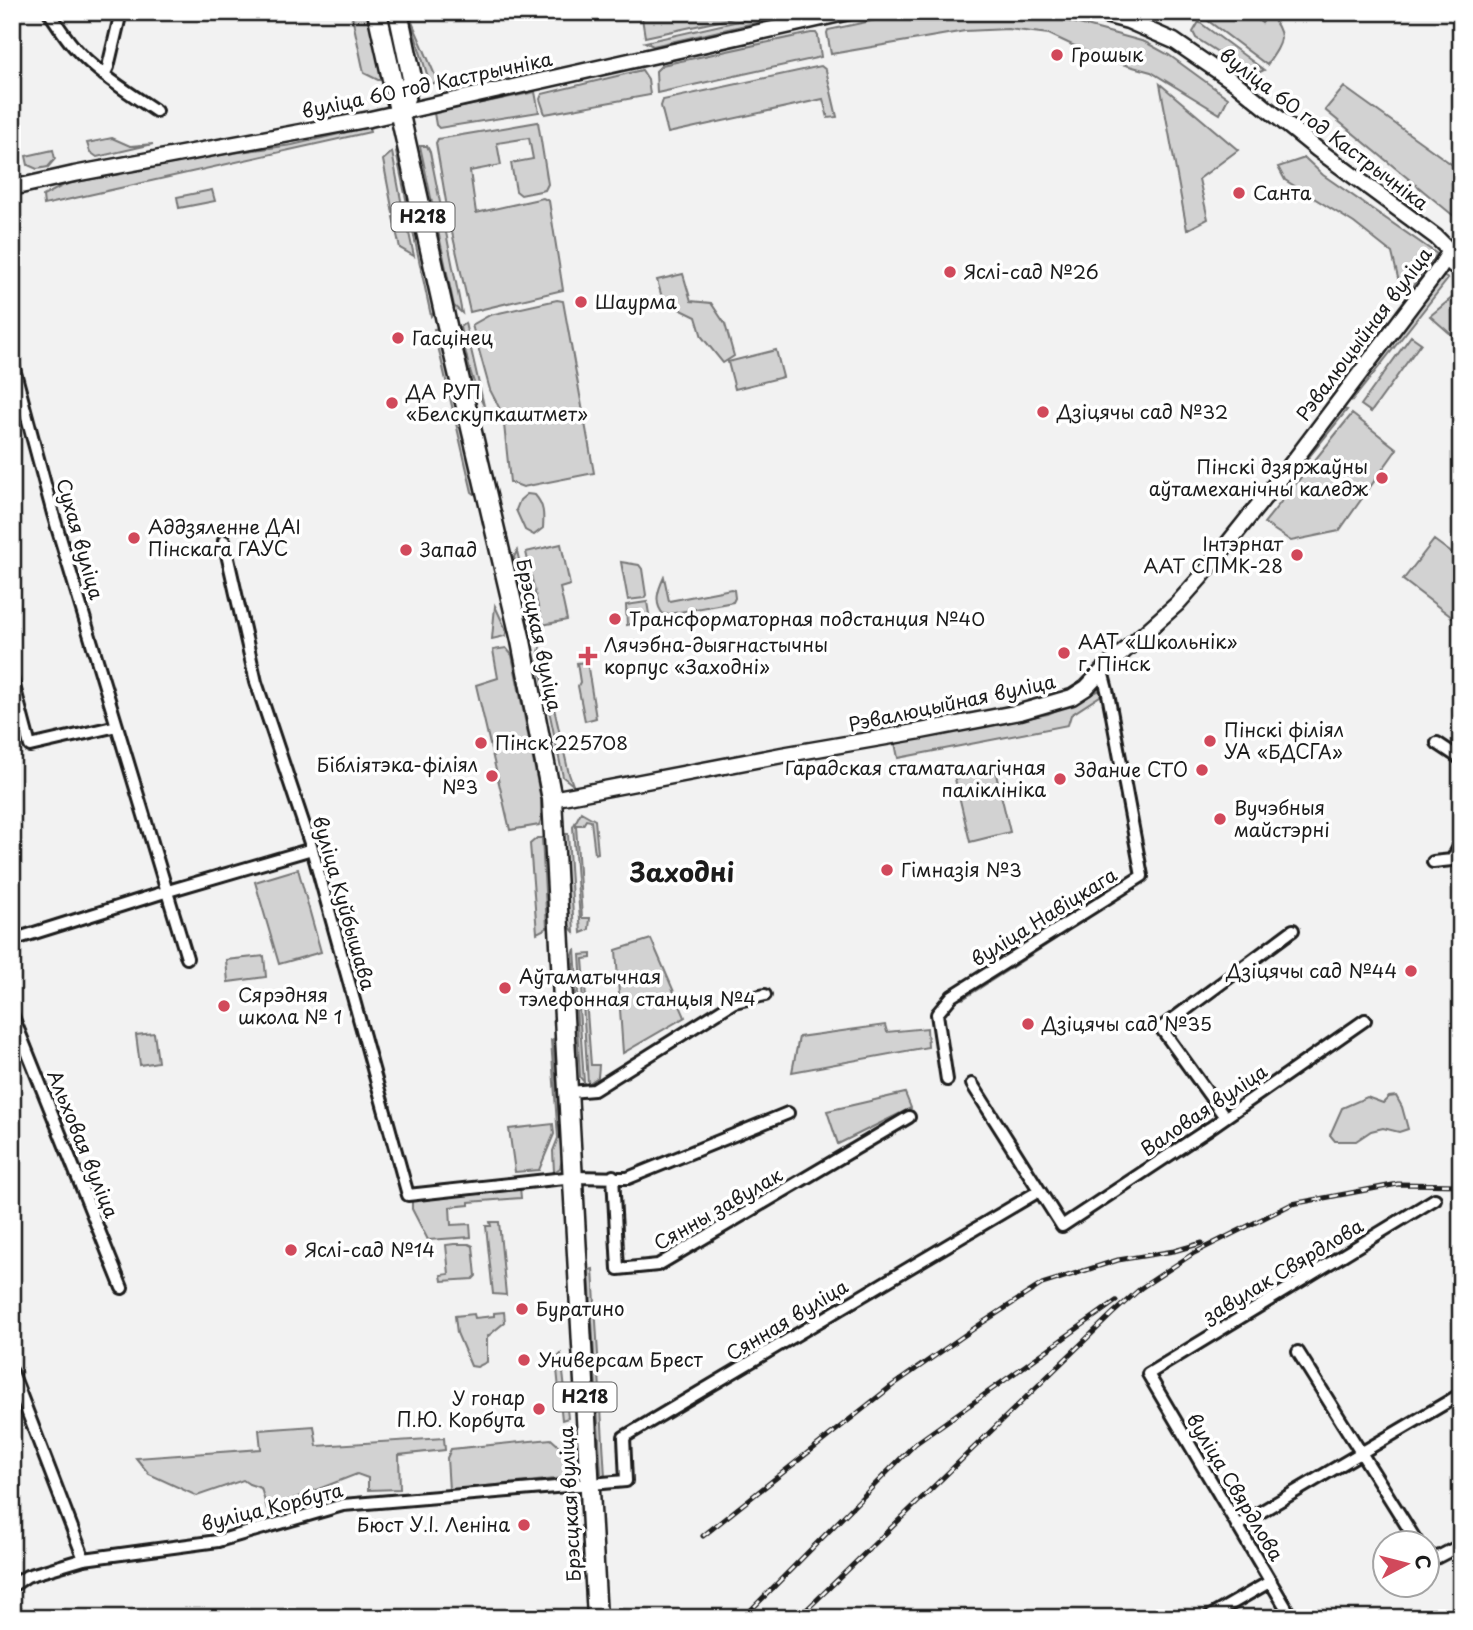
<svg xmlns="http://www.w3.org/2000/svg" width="1473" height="1630" viewBox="0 0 1473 1630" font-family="'Playpen Sans',sans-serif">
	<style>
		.green { fill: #d2d2d2; stroke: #777; stroke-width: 2 }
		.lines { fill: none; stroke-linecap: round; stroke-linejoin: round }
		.minor-casing { stroke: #1c1c1c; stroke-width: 16 }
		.tertiary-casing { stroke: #1c1c1c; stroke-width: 19 }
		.primary-casing { stroke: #1c1c1c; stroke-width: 23 }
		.minor { stroke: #fff; stroke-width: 10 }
		.tertiary { stroke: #fff; stroke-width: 14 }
		.primary { stroke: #fff; stroke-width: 18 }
		.rail-casing { stroke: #1c1c1c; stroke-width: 5 }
		.rail { stroke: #fff; stroke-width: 2.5; stroke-dasharray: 8; stroke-linecap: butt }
		.poi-dot { fill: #d1495b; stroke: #fff; stroke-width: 2.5 }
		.labels { text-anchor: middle; stroke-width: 7; stroke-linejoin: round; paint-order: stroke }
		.shield { fill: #fff; stroke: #606060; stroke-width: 2 }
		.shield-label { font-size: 18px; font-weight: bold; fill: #1c1c1c }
		.poi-label { font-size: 19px; fill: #1c1c1c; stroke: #fff; text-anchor: start }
		.street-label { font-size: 19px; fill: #1c1c1c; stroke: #fff }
		.district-label { font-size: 26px; font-weight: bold; fill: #1c1c1c; stroke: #fff }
	</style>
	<rect width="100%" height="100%" fill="#f2f2f2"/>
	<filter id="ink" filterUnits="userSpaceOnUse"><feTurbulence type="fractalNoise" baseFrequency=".0143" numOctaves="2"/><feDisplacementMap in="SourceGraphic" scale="14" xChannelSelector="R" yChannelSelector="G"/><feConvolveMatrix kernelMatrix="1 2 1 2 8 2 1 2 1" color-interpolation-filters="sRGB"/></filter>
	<g filter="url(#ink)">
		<path class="green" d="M351,12H370L385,80H378L364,73Z
			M408,12H410L412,22L438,82L430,84Z
			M670,12H761L645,37L642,18Z
			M779,12H803L653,46L645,42Z
			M914,12H1030L1050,16L1145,42L1169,55L1228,98L1220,114L1151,72L1100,58L1049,34L1008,29L965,31L831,54L827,33L828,30Z
			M1207,12H1247L1262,23L1269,14C1288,36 1282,43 1267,65L1203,17Z
			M1199,22L1264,70L1254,75L1196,38L1193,32Z
			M811,33H816L818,36L821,57L657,93L656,71L662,65Z
			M821,66L826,70L837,117L828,118L823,99L668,133L661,106L663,100Z
			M642,70L648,79L650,95L545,114L540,99L542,94Z
			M1160,84L1238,150L1199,179L1208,219L1187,230Z
			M1344,87L1461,171V222L1325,110Z
			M535,92L539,112L439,128L436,125L434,113Z
			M538,122L548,184L545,190L521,195L516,191L511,163L533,159L529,138L497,143L501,165L470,171L476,213L543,198L549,201L563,290L470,312L449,219L436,143L438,139Z
			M369,127L370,132L44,205L43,196L66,184L218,155L292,145Z
			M112,138L130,146L153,144L97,157L90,152L87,143Z
			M420,146H427L430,152L462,313L454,306Z
			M398,147L434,312L431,316L396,152Z
			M53,150L55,159L48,167L37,169L28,165L26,156Z
			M392,152L403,211L393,213L383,160Z
			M1305,158L1323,175L1437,254L1409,291L1399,282L1392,253L1354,223L1285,180L1278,167Z
			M212,190L215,201L179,208L177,197Z
			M405,215L414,256L400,248L393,217Z
			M683,274L691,301L711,303L725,324L734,356L723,363L702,337L696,317L663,301L657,280Z
			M1443,276L1448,279L1352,401L1350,394Z
			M1459,292L1461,293V343L1430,316Z
			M557,300L563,301L594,473L523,487L510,482L503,415L490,390L472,325L490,315Z
			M465,323L484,406C471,381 466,355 460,327Z
			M439,328L480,498L472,492L434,329Z
			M1411,336L1421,343L1371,412L1361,405Z
			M776,350L783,377L735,389L728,362Z
			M1342,409L1347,410L1283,489L1294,467L1337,410Z
			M1352,414L1397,449L1339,531L1291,541L1264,523Z
			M527,494L535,495C544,505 544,515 543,528L534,535L525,530L516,510L520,500Z
			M1434,540L1461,560V624L1403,580Z
			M561,544L570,585L560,588L567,620L542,625L526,552Z
			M517,551L536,632L530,626L514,557Z
			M621,562L639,565L642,569L646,595L644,598L628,600Z
			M664,577L669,601L731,589L734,590L735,598L733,602L664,615C653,603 658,590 664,577Z
			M647,602L650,620L627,625L626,605Z
			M495,606L507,632L505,636L492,639Z
			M540,647L569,774L573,785L563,777L538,658Z
			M506,648L512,655L541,799V820L539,825L510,830L476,685L498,678L493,650Z
			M587,662L596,718L585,721L578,686L580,682L577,663Z
			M1100,690L1103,694L1071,715L1068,725L898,758L895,743L1048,714Z
			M995,770L1010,832L970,842L955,779Z
			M581,812L595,820L598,853L595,854L591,821L586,820L583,825H576L582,918H590L589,929L586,931L581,933L573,827Z
			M563,834H568L574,932L569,926Z
			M537,838H542L547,928L537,933L530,844Z
			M298,869L321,952L279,964L255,882Z
			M1063,931L1065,933L963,999L957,997Z
			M651,939L685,1017L623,1053L616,950Z
			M575,949L584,1082L580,1077L573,955Z
			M591,954V958L583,959L591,1065H599L598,1077L588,1084L580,955Z
			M264,956L266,977L228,982L226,960Z
			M885,1025L887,1032L927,1028L928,1047L792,1072L799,1037Z
			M154,1033L158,1062L140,1065L136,1035Z
			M553,1039L562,1160L560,1168L554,1172L553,1151L558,1138L551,1040Z
			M905,1093L911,1108L838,1144L827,1111Z
			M1396,1096L1402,1107L1408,1129L1399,1132L1383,1128L1371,1131L1356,1141H1335L1330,1135L1342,1108L1367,1097L1383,1103L1389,1097Z
			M553,1124L554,1134L539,1170L515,1172L509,1129Z
			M520,1187L521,1198L469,1202V1205L450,1207L451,1225L470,1224L471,1237L428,1240L412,1209V1199Z
			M490,1222H499L506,1295L493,1294L486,1226H491Z
			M454,1244H469L473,1246L476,1276L473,1279L442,1281L441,1275L449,1274L446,1245Z
			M593,1269L605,1477L601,1474L589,1270Z
			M504,1312L505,1322L487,1337V1362L477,1367L471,1366L457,1333L455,1316L474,1314L475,1318L494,1316V1313Z
			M561,1354L568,1418L562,1420L556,1359Z
			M314,1426L317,1446L444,1438L445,1450L399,1455L400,1489L368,1490V1478L357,1474L267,1509L261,1488L249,1484L243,1480L197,1496L149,1474L136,1458L261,1449L259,1430Z
			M551,1439L569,1455L570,1473L565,1478L449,1490L447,1458L451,1449Z"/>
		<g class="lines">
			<defs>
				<path id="minor" d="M49,12C57,24 65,37 74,47C97,73 128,92 156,111
					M104,75L108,67L121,12
					M12,361L53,514L187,958
					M224,541L256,682L312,849L408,1195L574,1177L628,1178L788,1113
					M12,678L30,746L117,726
					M1437,743L1461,759
					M1433,862L1452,860L1461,843
					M12,940L168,891L312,849
					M12,1014L122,1288
					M947,1080L937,1014L952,996L1142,876L1108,694L1102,671
					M972,1084L1062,1226L1210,1128L1365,1020
					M569,1092L594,1090L734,1002L765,995
					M1225,1117L1161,1028L1293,930
					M613,1176L618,1269L658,1265L909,1117
					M1298,1352L1417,1542
					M12,1372L84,1559
					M1237,1526L1461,1394
					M1428,1554L1436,1558L1461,1545
					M12,1586L27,1576L84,1559L218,1541L343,1505L626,1481L624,1437L1039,1191
					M1207,1618L1271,1581
					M1292,1618L1148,1374L1435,1199"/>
				<path id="tertiary" d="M1093,12L1128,21L1174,41L1238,85L1317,149L1436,237L1450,251L1453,265L1461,271
					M12,188L74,174L370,119L849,12
					M552,799L782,755L921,731L1020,712L1072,697L1086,688L1102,671L1177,604L1201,577L1296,458L1438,270L1450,251"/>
				<path id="primary" d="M377,12L446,321L521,641L552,799L597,1618
					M398,12L412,78L400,112"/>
			</defs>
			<use href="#minor" class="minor-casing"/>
			<use href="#tertiary" class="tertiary-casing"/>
			<use href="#primary" class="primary-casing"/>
			<use href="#minor" class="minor"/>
			<use href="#tertiary" class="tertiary"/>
			<use href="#primary" class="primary"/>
			<defs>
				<path id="rail" d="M703,1536L893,1385L982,1323L1042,1284L1118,1260L1174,1251L1202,1243
					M743,1618L915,1444L1116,1301
					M798,1618L1112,1314L1141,1288L1194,1253L1292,1204L1398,1184L1461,1185"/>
			</defs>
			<use href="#rail" class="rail-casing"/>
			<use href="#rail" class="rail"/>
		</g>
	</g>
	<g class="poi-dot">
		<circle cx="1057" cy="55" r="7"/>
		<circle cx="1239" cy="193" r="7"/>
		<circle cx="950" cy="272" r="7"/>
		<circle cx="581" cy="302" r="7"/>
		<circle cx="398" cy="338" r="7"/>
		<circle cx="392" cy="403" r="7"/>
		<circle cx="1043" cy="412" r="7"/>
		<circle cx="1382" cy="478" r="7"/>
		<circle cx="134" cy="538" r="7"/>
		<circle cx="406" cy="550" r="7"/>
		<circle cx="1297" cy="555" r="7"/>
		<circle cx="615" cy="619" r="7"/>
		<circle cx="1064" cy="653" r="7"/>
		<path d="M584.5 645.5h7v7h7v7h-7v7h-7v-7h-7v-7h7z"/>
		<circle cx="1210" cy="741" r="7"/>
		<circle cx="481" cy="743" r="7"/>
		<circle cx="1202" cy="770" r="7"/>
		<circle cx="492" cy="776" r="7"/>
		<circle cx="1060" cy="779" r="7"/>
		<circle cx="1220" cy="819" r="7"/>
		<circle cx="887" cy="870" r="7"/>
		<circle cx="1411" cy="971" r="7"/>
		<circle cx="505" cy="988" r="7"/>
		<circle cx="224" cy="1006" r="7"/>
		<circle cx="1028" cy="1024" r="7"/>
		<circle cx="291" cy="1250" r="7"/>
		<circle cx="522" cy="1309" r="7"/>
		<circle cx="524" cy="1360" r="7"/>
		<circle cx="539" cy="1409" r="7"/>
		<circle cx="524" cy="1525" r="7"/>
	</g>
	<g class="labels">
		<g class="shield">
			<rect x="391.5" y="202.5" width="63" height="29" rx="5"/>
			<rect x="553.5" y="1382.5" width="63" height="29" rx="5"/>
		</g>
		<g class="shield-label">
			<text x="423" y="223">Н218</text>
			<text x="585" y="1403">Н218</text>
		</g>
		<g class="poi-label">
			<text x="1071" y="62">Грошык</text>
			<text x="1253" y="200">Санта</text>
			<text x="964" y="279">Яслі-сад №26</text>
			<text x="595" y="309">Шаурма</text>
			<text x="412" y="345">Гасцінец</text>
			<text x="406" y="399">ДА РУП<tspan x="406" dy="22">«Белскупкаштмет»</tspan></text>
			<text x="1057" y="419">Дзіцячы сад №32</text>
			<text x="1368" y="474" text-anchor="end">Пінскі дзяржаўны<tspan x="1368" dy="22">аўтамеханічны каледж</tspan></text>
			<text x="148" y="534">Аддзяленне ДАІ<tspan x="148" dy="22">Пінскага ГАУС</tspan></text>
			<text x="1283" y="551" text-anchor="end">Інтэрнат<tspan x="1283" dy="22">ААТ СПМК-28</tspan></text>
			<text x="420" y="557">Запад</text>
			<text x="629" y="626">Трансформаторная подстанция №40</text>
			<text x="1078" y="649">ААТ «Школьнік»<tspan x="1078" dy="22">г. Пінск</tspan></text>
			<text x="604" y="652">Лячэбна-дыягнастычны<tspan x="604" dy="22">корпус «Заходні»</tspan></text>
			<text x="1224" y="737">Пінскі філіял<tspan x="1224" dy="22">УА «БДСГА»</tspan></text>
			<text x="495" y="750">Пінск 225708</text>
			<text x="478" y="772" text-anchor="end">Бібліятэка-філіял<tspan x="478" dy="22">№3</tspan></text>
			<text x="1046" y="775" text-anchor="end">Гарадская стаматалагічная<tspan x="1046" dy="22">паліклініка</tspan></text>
			<text x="1188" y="777" text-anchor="end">Здание СТО</text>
			<text x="1234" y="815">Вучэбныя<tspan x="1234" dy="22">майстэрні</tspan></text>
			<text x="901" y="877">Гімназія №3</text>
			<text x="1397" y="978" text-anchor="end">Дзіцячы сад №44</text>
			<text x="519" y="984">Аўтаматычная<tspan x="519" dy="22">тэлефонная станцыя №4</tspan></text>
			<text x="238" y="1002">Сярэдняя<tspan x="238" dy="22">школа № 1</tspan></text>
			<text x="1042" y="1031">Дзіцячы сад №35</text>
			<text x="305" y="1257">Яслі-сад №14</text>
			<text x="536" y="1316">Буратино</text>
			<text x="538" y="1367">Универсам Брест</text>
			<text x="525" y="1405" text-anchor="end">У гонар<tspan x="525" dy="22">П.Ю. Корбута</tspan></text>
			<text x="510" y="1532" text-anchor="end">Бюст У.І. Леніна</text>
		</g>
		<g class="street-label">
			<text transform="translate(427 85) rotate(-12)" y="7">вуліца 60 год Кастрычніка</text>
			<text transform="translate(1324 129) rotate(37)" y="7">вуліца 60 год Кастрычніка</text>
			<text transform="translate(1364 334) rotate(-53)" y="7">Рэвалюцыйная вуліца</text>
			<text transform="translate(80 539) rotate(74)" y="7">Сухая вуліца</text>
			<text transform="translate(539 635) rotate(78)" y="7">Брэсцкая вуліца</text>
			<text transform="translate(952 703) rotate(-12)" y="7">Рэвалюцыйная вуліца</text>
			<text transform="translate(344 903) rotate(74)" y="7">вуліца Куйбышава</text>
			<text transform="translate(1044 917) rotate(-32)" y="7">вуліца Навіцкага</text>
			<text transform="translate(1204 1110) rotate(-34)" y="7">Валовая вуліца</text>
			<text transform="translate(83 1144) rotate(68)" y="7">Альховая вуліца</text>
			<text transform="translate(718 1209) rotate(-30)" y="7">Сянны завулак</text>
			<text transform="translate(1283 1271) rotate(-31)" y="7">завулак Свярдлова</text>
			<text transform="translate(787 1320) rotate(-31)" y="7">Сянная вуліца</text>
			<text transform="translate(1235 1487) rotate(59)" y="7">вуліца Свярдлова</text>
			<text transform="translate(570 1504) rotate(-93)" y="7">Брэсцкая вуліца</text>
			<text transform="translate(272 1507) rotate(-14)" y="7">вуліца Корбута</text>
		</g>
		<g class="district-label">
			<text x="682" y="882">Заходні</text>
		</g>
	</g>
	<rect width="1473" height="1630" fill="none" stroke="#fff" stroke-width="42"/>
	<rect x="21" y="21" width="1431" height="1588" fill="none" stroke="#1c1c1c" stroke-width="2.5" filter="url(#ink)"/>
	<g transform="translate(1406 1564) rotate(83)"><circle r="33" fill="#ffffff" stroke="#a4a4a4" stroke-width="2"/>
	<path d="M0-5L12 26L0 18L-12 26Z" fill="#d1495b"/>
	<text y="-10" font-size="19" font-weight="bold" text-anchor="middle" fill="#1c1c1c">С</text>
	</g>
</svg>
